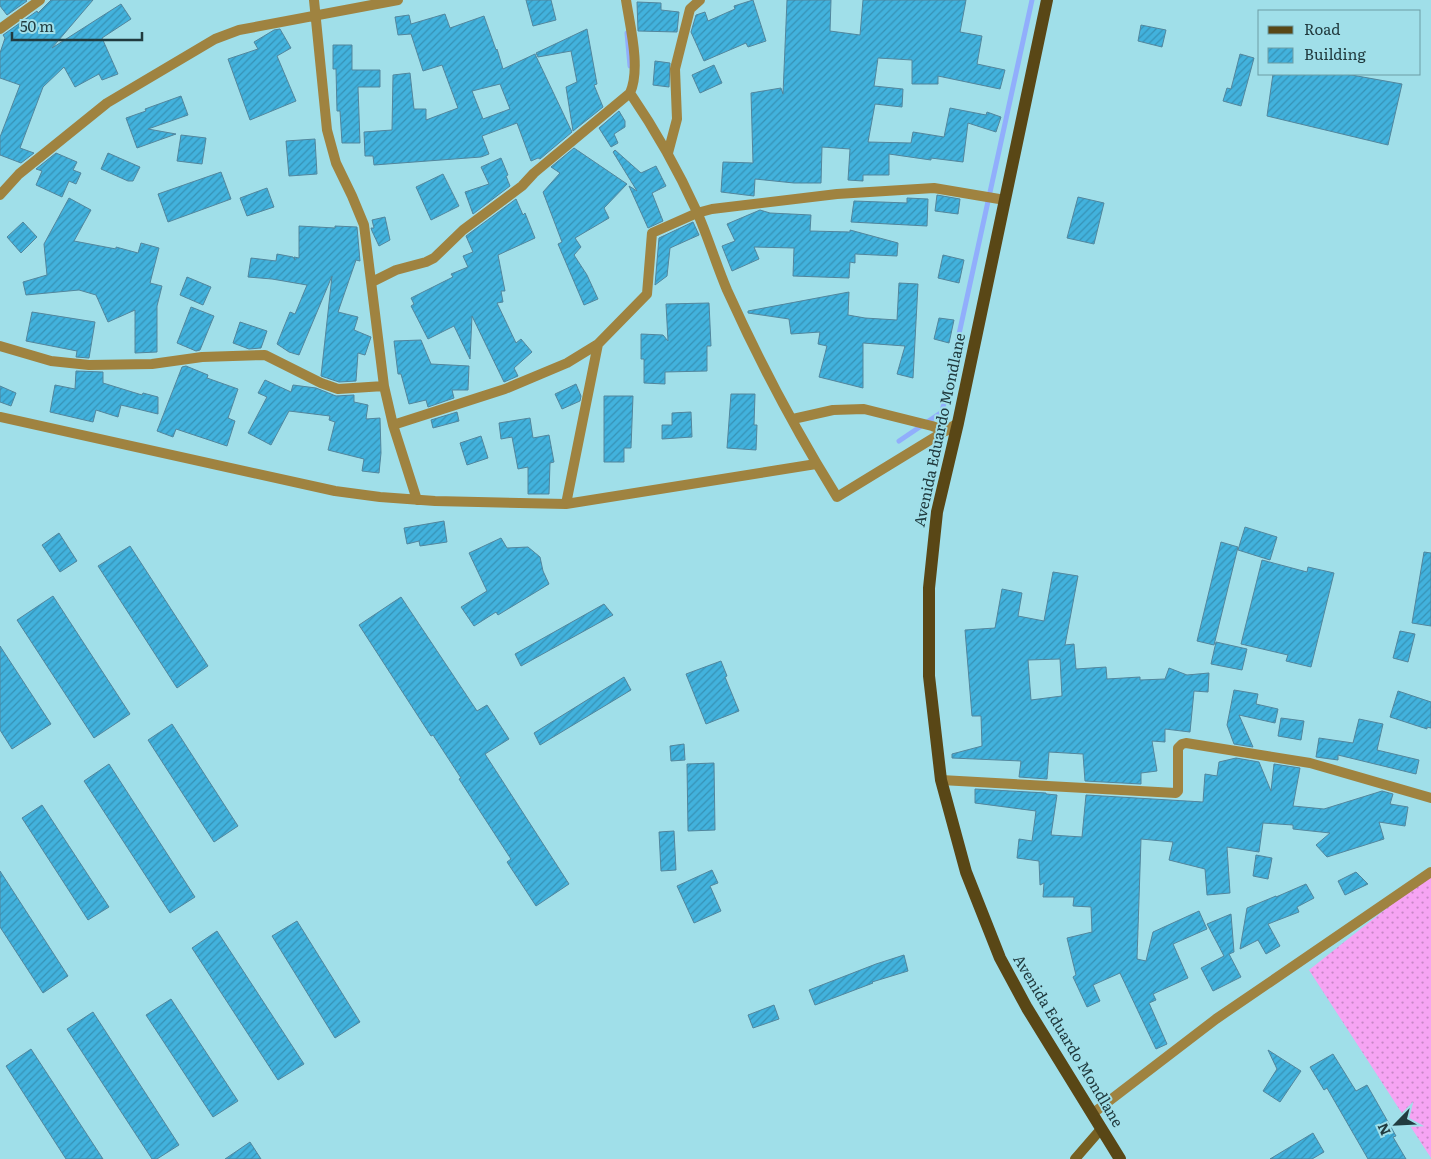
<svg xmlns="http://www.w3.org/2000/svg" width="1431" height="1159" viewBox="0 0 1431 1159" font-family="Literata,serif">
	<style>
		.grass { fill: url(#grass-dots) }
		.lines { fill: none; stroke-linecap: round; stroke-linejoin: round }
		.stream { stroke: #91aefc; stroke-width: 5 }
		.building { fill: url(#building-hatch); stroke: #52869d; fill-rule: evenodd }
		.street { stroke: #9f8340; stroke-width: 10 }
		.secondary { stroke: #776022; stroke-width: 10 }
		.primary { stroke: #594716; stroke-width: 12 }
		.labels { text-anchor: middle; stroke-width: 4; stroke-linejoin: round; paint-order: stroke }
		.street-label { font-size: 15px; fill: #213b3f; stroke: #a0dfe9 }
	</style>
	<defs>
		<pattern id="grass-dots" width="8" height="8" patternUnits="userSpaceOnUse" patternTransform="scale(1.25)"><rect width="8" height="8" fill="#f6a4f3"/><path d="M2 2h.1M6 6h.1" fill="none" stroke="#c787c6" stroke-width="1.8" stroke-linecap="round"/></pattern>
		<pattern id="building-hatch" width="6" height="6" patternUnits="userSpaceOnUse" patternTransform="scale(1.25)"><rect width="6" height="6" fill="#42b2dd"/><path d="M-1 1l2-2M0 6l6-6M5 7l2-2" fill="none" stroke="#3792b5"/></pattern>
	</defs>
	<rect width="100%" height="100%" fill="#a0dfe9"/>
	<path class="grass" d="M1431,873V1158L1309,970Z"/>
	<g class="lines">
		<path class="stream" d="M627,33L630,66
			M899,441L942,412L1032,0"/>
	</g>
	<path class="building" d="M0,0H26L27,1L7,15L0,6Z
		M51,0H93L52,48L121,4L131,19L102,38L118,74L102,80L99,74L75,87L64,67L43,87L20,148L34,153L21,163L0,155V137L20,85L0,78V53L5,38L3,35L37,11L38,13Z
		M526,0H551L556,20L533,26Z
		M753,0L766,41L748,47L746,43L704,61L691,32L696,15L705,12L708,21L735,9L734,6Z
		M787,0H831L830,31L860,35L863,0H966L960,32L982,36L977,64L1005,70L1000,89L938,76V84H912V60L878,58L874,86L903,89L902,107L875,104L868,142L911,143L913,132L944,137L950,108L986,115L987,112L1001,117L996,132L968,123L963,162L931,158V160L889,154V175H863V181L848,180L850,149L822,147L821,183H794L755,179L754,196L721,192L723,162L753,163L751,93L781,88L783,94Z
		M637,2L661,3V10L679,12L677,32L638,31Z
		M445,14L450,28L484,16L496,50L497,49L503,69L535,54L572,132L540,159L538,158L531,161L517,123L482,136L489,154L481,157L374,165L373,156H365L364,132L392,130L393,75L410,73L414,109H426V120L458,108L442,65L423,71L411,34L398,35L395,17L409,15L411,24ZM500,84L510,109L483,119L472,91Z
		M1141,25L1166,30L1162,47L1138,41Z
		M280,29L291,48L277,56L296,101L250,120L228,59L258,49L254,42L274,30Z
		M587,29L597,84L594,85L603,107L573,131L566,87L577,82L571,51L538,57L536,53Z
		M333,45H352V70H380V87H358L360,143H342L340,111H337L336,69H333Z
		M1240,54L1254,58L1241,106L1223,101L1227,88L1231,89Z
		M655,61L670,63L669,87L653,85Z
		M714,65L722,83L700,93L692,75Z
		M1273,74H1346L1402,84L1388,145L1267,116Z
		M181,96L188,115L148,129L176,134L137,148L126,118L146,111L145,109Z
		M619,111L625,121V127L614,134L618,143L611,147L599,128Z
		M181,135L206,138L202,164L177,161Z
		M315,139L317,174L289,176L286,141Z
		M574,148L627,184L604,208L609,218L575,238L581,247L574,255L587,275L598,299L584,305L558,244L562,242L543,192L560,173L551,167Z
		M615,150L641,173L656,166L666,186L652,193L663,221L648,228L629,186L637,191L613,152Z
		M56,153L77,162L73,170L81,173L76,184L69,181L62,197L36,185L42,171L36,169Z
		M108,153L140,167L133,181H128L101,169Z
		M501,158L508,175L506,176L510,186L473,214L465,192L489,184L481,167Z
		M221,172L231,199L168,222L158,194Z
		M443,174L459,206L431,220L416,187Z
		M267,188L274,207L247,216L240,198Z
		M937,195L960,199L958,214L935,211Z
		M1078,197L1104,203L1094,244L1067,238Z
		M69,198L91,210L74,241L116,249V247L138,253L141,243L159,248L150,283L162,286L157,306V352L135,353V310L108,322L96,295L79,290L26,295L23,282L47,275L44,244Z
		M907,198L928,199L927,226L851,222L854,201L907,203Z
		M516,199L523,215L525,213L535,238L498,255L505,291H501L503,302L497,303L516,343L521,339L532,352L514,368L518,376L504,382L472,316L470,359L454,326L428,339L411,306L414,304L411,298L453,277L451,274L468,267L463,256L473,252L466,236Z
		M760,210L770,213L811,215L810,231L850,232V230L898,243L897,256L855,254V263L850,262L849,278L793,276L794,248L754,247L759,259L732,271L722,246L735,241L727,224Z
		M385,217L390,240L379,246L372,231L371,228H374L372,220Z
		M23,222L37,237L21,253L7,237Z
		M693,222L699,235L670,248L667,276L655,285L659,238Z
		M299,226L335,228V226L357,227L360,261L356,260L338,312L358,317L354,330L371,337L365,355L358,353L356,381L339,382L321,376L332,276L299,355L289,352L277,344L290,312L295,314L307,285L272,279L248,277L251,258L276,261L277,254L293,257L295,260L294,257L299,258Z
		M943,255L964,260L959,283L938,278Z
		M187,277L211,287L203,305L180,295Z
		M899,283L918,284L913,378L897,374L905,346L863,343V388L819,377L827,346L818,344L820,332L791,334L789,319L748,313V311L849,292L848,315L865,318L897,320Z
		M709,303L711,346H707V371L665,372V384L644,383V359H641V334L663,335L668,341L666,304Z
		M191,307L214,316L200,350L196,351L177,343Z
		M32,312L95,322L89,358L76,357L77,351L26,341Z
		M939,318L954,320L949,343L934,339Z
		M240,322L267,331L261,348L249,349L233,343Z
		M421,340L431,364L469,366L468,390H452L454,398L428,407L426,400L409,404L401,374H398L394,341Z
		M186,366L208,375L207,378L238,389L228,418L235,421L227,446L176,429L173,437L157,431L182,367Z
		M76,371L103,372V383L142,395L143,393L158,397V414L121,405L118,417L96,410L93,422L50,412L55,385L75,389Z
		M265,380L291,392L293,385L316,388L336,396L354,395V402L368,405L366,419L380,418L381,453L379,473L362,471L364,459L328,450L335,422L329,420L330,416L289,411L271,445L248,433L267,397L258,393Z
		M576,384L581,396L580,401L562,409L555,394Z
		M0,386L16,393L11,406L0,402Z
		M731,394H755L754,425H757L756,450L727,448Z
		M604,396H633L631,448H624V462H604Z
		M457,412L459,421L433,428L431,420Z
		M691,412L692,437L662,439V425H672V413Z
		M530,418L533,438L549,435L554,462L550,463L549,494H528V467L518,469L512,437L501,439L499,423Z
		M481,436L488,458L467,465L460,443Z
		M444,521L447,542L420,546L419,541L407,544L404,528Z
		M1245,527L1277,537L1270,560L1238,550Z
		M59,533L77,561L60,572L42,545Z
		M501,538L507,548L528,547L540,557L543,571L549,584L498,615L496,612L474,626L461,607L487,591L469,553Z
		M1221,542L1238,547L1214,645L1197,641Z
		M130,546L208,666L177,688L98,566Z
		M1424,552L1431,553V626L1412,623Z
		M1262,560L1307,572L1308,567L1334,573L1311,667L1286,661L1288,655L1241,644Z
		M1053,572L1078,576L1065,645L1074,644L1076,669L1106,667L1107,679L1140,677V680L1165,679L1169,668L1187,675L1209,673L1208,692L1194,691L1190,732L1165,729V742L1152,741L1157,771L1141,773V784L1085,781L1083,754L1049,752L1047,779L1019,777L1021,761L952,758V754L982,746L981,716H972L965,630L995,628L1002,589L1022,593L1018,616L1044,621ZM1060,659L1062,696L1031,700L1028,660Z
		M53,596L130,714L94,738L17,620Z
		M401,597L477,711L487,705L509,739L485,754L569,884L536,906L507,862L511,859L459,779L461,778L433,735L431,736L359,625Z
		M604,604L613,615L521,666L515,654Z
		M1400,631L1415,634L1408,662L1393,658Z
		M1216,642L1247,649L1242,670L1211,664Z
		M0,646L51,724L12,749L0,730Z
		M721,661L727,676L725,677L739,711L706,724L686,674Z
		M624,677L631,690L540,745L534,733Z
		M1234,690L1258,694L1256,704L1278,709L1275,723L1239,715L1253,747L1234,744L1227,725Z
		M1398,691L1431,702V728L1427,727V729L1390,717Z
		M1281,718L1304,721L1301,740L1278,736Z
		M1359,719L1383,724L1377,750L1419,760L1416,774L1338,755V760L1316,757L1319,738L1353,743Z
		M172,724L238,826L214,842L148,740Z
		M684,744L685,760L671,761L670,746Z
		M1236,758L1259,762L1271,791L1274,764L1300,768L1293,806L1324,809L1382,791L1393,794L1390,804L1408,807L1405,826L1379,822L1384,839L1327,857L1316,845L1330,833L1293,829V825L1263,823L1259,852L1227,847L1230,893L1207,895L1205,869L1169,860L1173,842L1141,839L1137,959L1146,961L1153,932L1199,911L1207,929L1173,944L1188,978L1153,994L1156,1000L1149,1003L1167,1044L1156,1049L1120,973L1093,985L1100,1001L1087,1007L1073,977L1076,975L1067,938L1092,932L1091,907L1073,906L1074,897H1043L1044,883L1040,885L1039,861L1017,858L1019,839L1032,841L1036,811L975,803V789L1046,793V794L1057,795L1051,835L1082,837L1086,795L1203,802L1205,774L1217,776L1219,762Z
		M714,763L715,830L688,831L687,764Z
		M109,764L195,897L170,913L84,781Z
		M42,805L109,907L88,920L22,818Z
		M674,831L676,870L661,871L659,832Z
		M1256,855L1272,858L1268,879L1253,876Z
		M712,870L718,883L710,886L721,911L694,923L677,886Z
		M0,871L68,976L43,993L0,927Z
		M1356,872L1368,884L1345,895L1338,881Z
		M1306,884L1314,898L1297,907L1299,912L1268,924L1280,946L1266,954L1258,940L1240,949L1247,908L1276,896V897Z
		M1231,914L1234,952L1229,954L1241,977L1213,991L1201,968L1224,956L1207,924Z
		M297,921L360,1022L335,1038L272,936Z
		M217,931L304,1064L278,1080L192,948Z
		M904,955L908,971L872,982L873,983L815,1005L809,990L876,964Z
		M171,999L238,1101L213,1117L146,1015Z
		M774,1005L779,1019L753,1028L748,1015Z
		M93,1012L179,1145L157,1159H152L67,1029Z
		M31,1049L103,1159H66L6,1066Z
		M1268,1050L1301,1071L1280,1102L1263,1091L1277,1069Z
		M1333,1054L1356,1091L1367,1085L1396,1136L1393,1137L1406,1159H1368L1327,1088L1324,1090L1310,1067Z
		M1313,1133L1324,1152L1312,1159H1270Z
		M250,1142L261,1159H225Z"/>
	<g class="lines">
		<path class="street" d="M314,0L327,130L336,163L352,196L364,225L384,386L393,425L417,500
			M0,29L40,0
			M630,93C656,131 678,170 697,212C708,237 716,264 727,290C759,361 796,431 837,497L958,423
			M668,153L677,119L675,69L690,9L700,0
			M0,195L19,174L107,103L215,39L239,30L398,0
			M372,282L396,270L426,262L434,258L463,230L522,186L534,173L630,93C641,69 630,26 626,0
			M0,346L51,361L89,365L152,364L202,357L265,355L321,383L338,389L384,386
			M0,417L335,491L380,497L435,501L566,504L816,464
			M793,419L833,410L864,409L932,426L946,431
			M393,425L505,389L567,363L598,344L647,294L652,233L697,213L712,209L837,194L934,188L1005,200
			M566,504L598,344
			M941,780L1176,793L1178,791V748L1182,744L1186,743L1310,763L1431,798
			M1092,1114L1216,1019L1431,872"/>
		<path class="secondary" d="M1075,1159L1101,1129"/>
		<path class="primary" d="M1047,0L958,423L937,512L929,588V676L941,780L966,872L1000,958L1027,1008L1120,1159"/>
	</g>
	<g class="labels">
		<g class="street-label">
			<text transform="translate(940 430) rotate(-78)" y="5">Avenida Eduardo Mondlane</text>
			<text transform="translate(1068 1041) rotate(59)" y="5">Avenida Eduardo Mondlane</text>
		</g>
	</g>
	<rect x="1258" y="10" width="162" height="65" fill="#a0dfe9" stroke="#6d9da5"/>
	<rect x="1268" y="26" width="25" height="8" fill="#594716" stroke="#6d9da5"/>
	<text x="1304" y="35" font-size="15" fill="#213b3f">Road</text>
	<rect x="1268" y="48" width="25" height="15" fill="url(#building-hatch)" stroke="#6d9da5"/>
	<text x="1304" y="60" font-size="15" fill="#213b3f">Building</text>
	<g transform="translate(1396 1124) rotate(246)" stroke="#a0dfe9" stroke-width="4" paint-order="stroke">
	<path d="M0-4L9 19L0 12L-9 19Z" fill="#213b3f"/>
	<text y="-8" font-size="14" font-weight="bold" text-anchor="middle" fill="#213b3f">N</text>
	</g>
	<path d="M12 32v8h130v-8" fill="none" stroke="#213b3f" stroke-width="2.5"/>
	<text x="20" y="32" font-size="15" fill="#213b3f" stroke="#a0dfe9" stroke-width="4" paint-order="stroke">50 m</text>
</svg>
